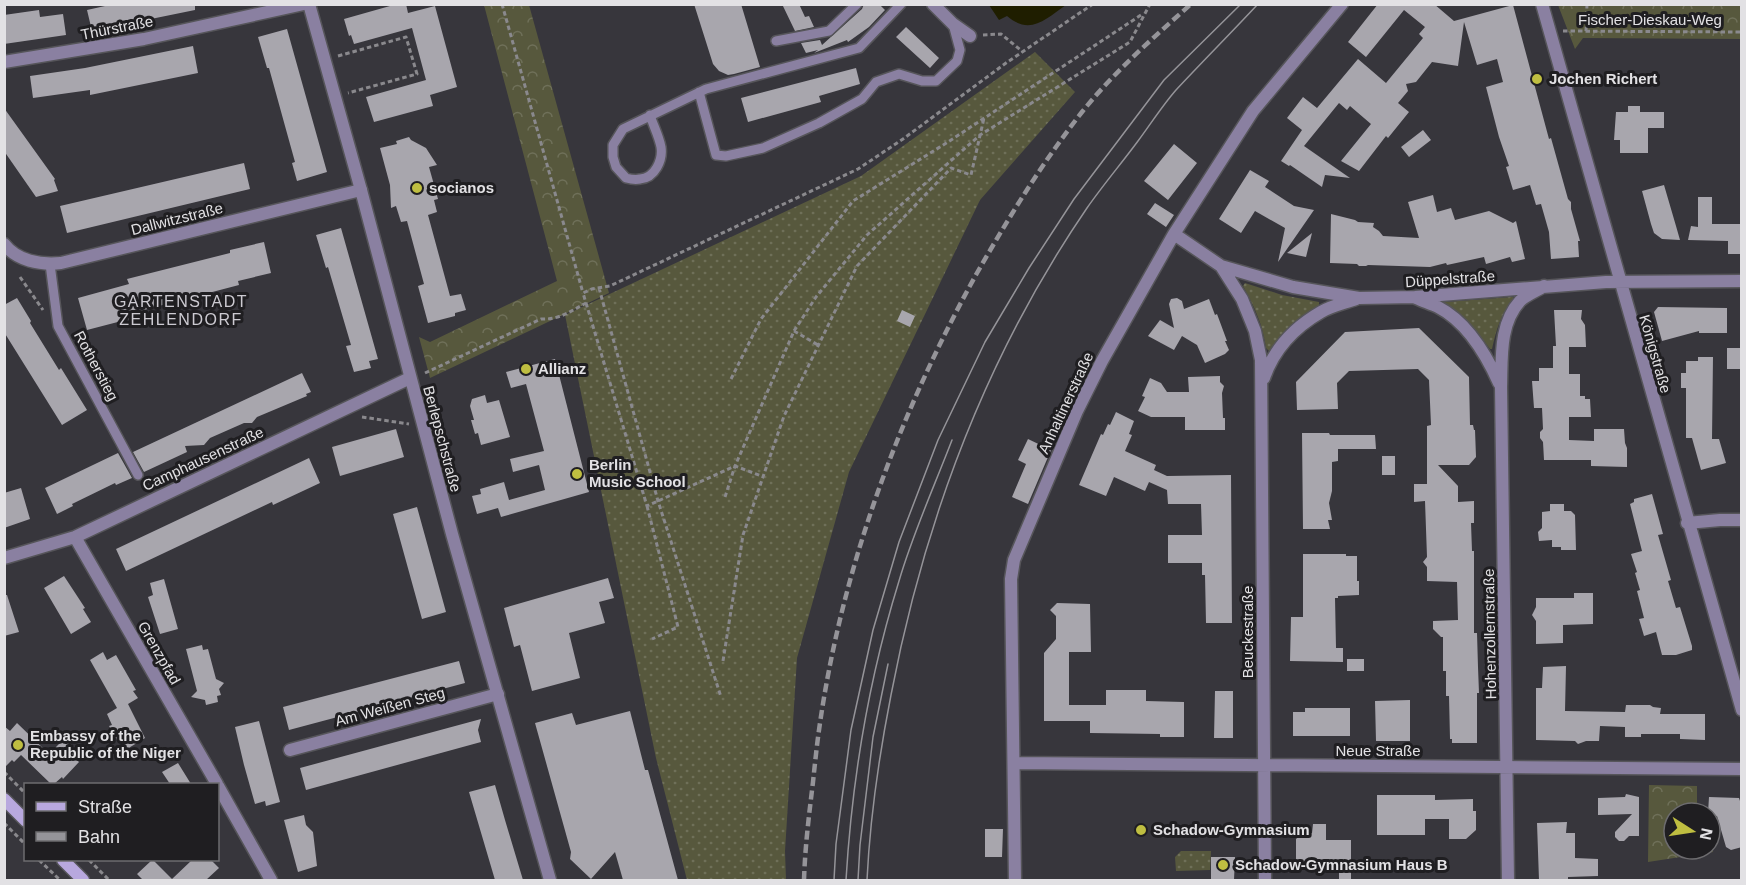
<svg xmlns="http://www.w3.org/2000/svg" width="1746" height="885" viewBox="0 0 1746 885" font-family="Helvetica,sans-serif">
	<style>
		.grass { fill: url(#grass-dots) }
		.forest { fill: url(#forest-crowns) }
		.water { fill: #1f1e00 }
		.building { fill: #a8a6ad }
		.lines { fill: none; stroke-linecap: round; stroke-linejoin: round }
		.service-casing { stroke: #56555a; stroke-width: 12 }
		.minor-casing { stroke: #56555a; stroke-width: 15 }
		.tertiary-casing { stroke: #56555a; stroke-width: 15 }
		.secondary-casing { stroke: #56555a; stroke-width: 15 }
		.path { stroke: #8a898d; stroke-width: 3; stroke-dasharray: 4.5 3; stroke-linecap: butt }
		.service { stroke: #8a80a1; stroke-width: 9 }
		.minor { stroke: #8a80a1; stroke-width: 12 }
		.tertiary { stroke: #8a80a1; stroke-width: 12 }
		.secondary { stroke: #b8a8de; stroke-width: 12 }
		.tram { stroke: #959499; stroke-width: 1.5 }
		.rail { stroke: #959499; stroke-width: 4.5; stroke-dasharray: 9 4.5; stroke-linecap: butt }
		.poi-dot { fill: #bfbe41; stroke: #1f1e21; stroke-width: 2 }
		.labels { text-anchor: middle; stroke-width: 6; stroke-linejoin: round; paint-order: stroke }
		.street-label { font-size: 15px; fill: #e2e1e4; stroke: #1f1e21 }
		.poi-label { font-size: 15px; font-weight: bold; fill: #e2e1e4; stroke: #1f1e21; text-anchor: start }
		.neighbourhood-label { font-size: 16px; letter-spacing: 1.5px; fill: #cccad1; stroke: #1f1e21 }
	</style>
	<defs>
		<pattern id="grass-dots" width="8" height="8" patternUnits="userSpaceOnUse" patternTransform="scale(1.5)"><rect width="8" height="8" fill="#57583d"/><path d="M2 2h.1M6 6h.1" fill="none" stroke="#6f7059" stroke-width="1.8" stroke-linecap="round"/></pattern>
		<pattern id="forest-crowns" width="20" height="18" patternUnits="userSpaceOnUse" patternTransform="scale(1.5)"><rect width="20" height="18" fill="#57583d"/><path d="M2 6a3 3 0 1 1 6 0M12 15a3 3 0 1 1 6 0" fill="none" stroke="#6f7059"/></pattern>
	</defs>
	<rect width="100%" height="100%" fill="#37363c"/>
	<path class="grass" d="M1035,52L1075,92L980,200L849,472L797,658L785,851L786,880H687L656,758L565,315L861,176Z
		M1245,283L1282,295L1319,302V306L1298,319L1281,336L1269,351L1266,348C1263,325 1254,306 1243,286Z
		M1511,297H1513V299C1500,317 1497,328 1492,349H1490C1475,329 1466,317 1443,305L1445,302Z
		M1181,851H1211L1210,870L1176,871L1175,857Z"/>
	<path class="forest" d="M484,5H529L609,293L430,378L419,337L430,342L557,281Z
		M1558,5H1741V39L1583,38L1575,49Z
		M1649,785L1697,786V813H1674V849H1710V831L1713,852L1648,862Z"/>
	<path class="water" d="M989,5H1066C1046,19 1030,36 1007,16L999,20Z"/>
	<path class="building" d="M114,4H195V10L92,31L87,10Z
		M397,4H406L408,13L435,6L457,87L430,95L433,106L374,122L366,97L426,80L412,28L354,44L351,35L349,36L344,19Z
		M694,4H741L760,67L734,74L728,75L719,71L713,64Z
		M782,4H799L805,17L809,16L814,27L795,31Z
		M864,4H879L885,10L869,27L848,42L847,40L814,53L818,50L806,53L801,43L820,40L822,45L862,9Z
		M1378,4H1434L1454,21L1513,5L1549,139L1551,138L1568,199L1571,202V209L1580,241H1578L1579,257L1551,259L1549,232L1541,204L1536,205L1530,185L1513,190L1506,167L1509,166L1499,137L1486,87L1503,82L1497,59L1477,65L1464,22L1458,66L1432,62L1416,82L1406,84L1408,91L1398,103L1409,112L1388,138L1386,136L1359,171L1341,161L1371,124L1350,106L1347,110L1339,103L1304,146L1350,178L1325,175L1322,187L1290,165L1289,166L1281,161L1302,130L1287,118L1303,97L1317,108L1358,59L1386,83L1423,38L1419,34L1425,27L1404,10L1366,57L1348,42Z
		M39,10L40,17L63,14L66,35L4,44V15Z
		M906,27L939,58L930,68L896,37Z
		M287,29L327,172L297,181L292,163L295,162L285,126L269,68H267L258,37Z
		M193,46L198,73L90,95V90L33,98L30,76L85,68Z
		M856,68L860,84L819,96L821,102L748,122L741,98Z
		M1628,106H1640V112H1664V128H1648V153H1620V140H1614L1616,112H1628Z
		M4,108L55,179L54,180L58,191L36,197L4,151Z
		M1423,130L1431,140L1409,157L1401,147Z
		M409,137L411,140L426,148L437,165L429,167L438,199L434,200L437,212L428,215L450,296L461,294L466,310L455,313V316L428,323L418,286L424,284L407,221L401,222L396,206L391,208L390,185L380,148L397,144L396,141Z
		M1174,144L1197,163L1168,200L1144,181Z
		M244,163L250,189L67,233L60,206Z
		M1250,170L1269,181L1265,187L1294,206L1314,210L1278,262L1285,228L1255,211L1241,233L1219,219Z
		M1664,185L1676,226L1680,240L1662,239L1654,233L1651,224L1642,191Z
		M1433,195L1437,212L1451,208L1455,220L1489,211L1513,223L1516,221L1525,259L1512,262L1510,257L1486,264L1484,257L1447,265L1446,263L1430,267L1368,265L1366,266H1359L1357,264L1330,263L1331,214L1355,220L1358,222L1374,223L1373,227L1379,231L1383,236L1419,238L1408,202Z
		M1698,197H1712V224H1742V254H1728V241L1688,240L1691,226L1698,227Z
		M1155,203L1174,215L1166,227L1147,214Z
		M341,228L378,359L369,361L371,368L354,372L346,346L351,345L328,267L326,268L316,235Z
		M1312,233L1306,257L1287,253Z
		M264,242L271,273L238,281L239,285L136,312L137,317L87,330L78,298L129,284L127,279L230,253V250Z
		M17,298L31,321L30,323L59,370L61,368L87,410L62,425L4,332V305Z
		M1177,298L1182,301L1184,309L1209,299L1215,315L1217,314L1227,341H1225L1229,350L1225,354L1205,363L1197,345L1182,336L1174,350L1148,336L1160,320L1174,328L1169,304L1171,299Z
		M1658,307L1727,308V333H1699V331L1662,341L1654,312Z
		M902,310L915,316L910,327L897,321Z
		M1554,310H1582L1581,319L1585,325L1586,347H1569V374H1580V396H1585V399H1590L1591,417H1569V440L1594,441V429H1624L1625,443L1627,448V467L1591,466V460H1544L1543,442L1540,438V432L1543,429L1542,408H1534L1532,381H1539V368H1553V346H1556Z
		M1419,328L1469,377L1470,425H1473L1474,430H1475L1476,457L1469,465H1438L1458,486V502L1474,501V523H1471L1472,551H1474V633H1477L1478,667L1479,693H1477V743H1452V739H1450L1449,696H1446V671H1443V637H1441L1433,629V621L1458,620L1457,582L1427,581V567L1423,562L1427,557L1425,501L1414,502V484H1427V426L1431,425L1429,380L1418,369L1349,371L1337,383L1338,409L1297,410L1296,382L1345,332Z
		M1727,348H1741V369H1727Z
		M1698,357H1713L1712,439H1719L1726,463L1701,470L1692,438H1686V388H1681V373H1686V361H1698Z
		M555,359L589,492L501,517L498,508L477,514L472,496L481,494L480,489L504,482L509,500L545,490L539,465L513,472L510,459L544,451L526,384L511,388L506,372Z
		M302,373L311,392L306,394L307,396L257,417L252,423H244L210,438L204,445L185,446L187,452L144,472L133,452Z
		M1220,376V382L1224,386L1222,393L1223,418H1225V430H1185V417H1151L1138,411L1145,397L1142,396L1150,378L1161,383L1167,392H1189L1188,377Z
		M485,395L487,403L499,400L510,437L481,445L478,433L475,434L471,420H474L470,406L472,399Z
		M1116,412L1134,421L1129,434L1132,435L1125,451L1156,465L1154,470L1167,476L1231,475L1232,623H1206L1205,575H1202V563H1168V535H1202L1201,504H1168L1167,490L1149,482L1145,491L1114,477L1106,496L1079,485L1101,434L1103,435L1108,424L1110,425Z
		M396,429L404,457L340,476L332,447Z
		M1302,433H1329L1330,435H1375L1376,449H1338V461L1332,462V491L1329,503L1332,520H1328L1330,529H1303Z
		M1028,439L1051,450L1028,504L1012,497L1026,464L1018,460Z
		M118,453L132,478L116,485L115,483L72,504L73,506L57,514L45,488Z
		M1382,456H1395V475H1382Z
		M309,458L320,483L273,505L272,502L126,571L116,549Z
		M21,488L30,519L4,528V493Z
		M1652,494L1663,534L1658,535L1671,580L1668,581L1676,608L1680,607L1692,646V650L1676,655H1662L1656,632L1644,636L1639,619L1644,618L1637,591L1640,590L1635,573L1637,572L1631,554L1642,551L1630,504L1634,502V499Z
		M1550,504H1564V511H1571L1575,515L1576,550H1561V547H1552V540L1539,541L1538,532L1542,528V512L1550,511Z
		M417,507L446,612L422,619L393,514Z
		M1303,554H1346V556H1357V581H1359V595L1338,596V598H1335L1336,648H1343V662L1290,661L1291,617H1303Z
		M64,576L85,608L83,609L91,622L71,634L44,588Z
		M608,578L614,598L599,602L605,623L569,633L580,678L532,691L520,645L514,647L504,608Z
		M164,579L178,629L160,634L148,597L153,595L150,583Z
		M1574,593H1593V624L1563,625V643L1536,644V621L1532,615L1536,607V598H1574Z
		M4,595H7L19,632L4,636Z
		M1057,603L1090,604L1091,652H1069V705H1106V690H1146V701L1184,702V737H1160V734L1090,733V721H1044V653L1056,639V616L1050,610Z
		M202,645L203,650L208,649L216,679L224,683L219,689L221,695L217,696L218,702L206,705L205,700L191,697L197,691L186,649Z
		M103,652L107,660L116,655L136,690L133,691L138,698L128,704L145,738L127,749L121,738L117,740L109,726L112,725L107,714L117,708L90,660Z
		M1347,659H1364V671H1347Z
		M459,661L465,683L289,730L283,707Z
		M1566,666L1565,711L1625,712L1626,705H1650L1653,707L1661,708L1660,714H1705V740L1680,739V734H1641V737H1625V727L1600,726L1599,741H1586L1578,744L1575,741L1536,740V688H1542L1543,667Z
		M1215,691H1233V738H1214Z
		M1410,700V741H1376L1375,701Z
		M1305,708H1350V736H1293V712H1305Z
		M630,711L645,770H648L678,880H623L615,852L591,879L570,859L571,852L535,723L572,713L576,725Z
		M481,719L478,730L481,742L306,790L300,768Z
		M259,721L280,802L266,806L265,801L255,804L244,765L235,727Z
		M17,723L49,754L65,738L73,746L74,757L79,762L63,779L62,777L54,784H51L21,755L14,762L12,760L4,768V726L10,731Z
		M178,763L191,784H170L162,772Z
		M495,785L505,820L523,880H495L469,792Z
		M1626,794L1639,797V836H1629L1624,841H1619L1615,837V832L1632,814L1598,815V798L1625,797Z
		M1377,795H1435V800L1473,799V811H1476V830L1466,839H1449V819H1425V835H1377Z
		M1709,797L1739,798L1742,807V847L1731,850L1726,847L1717,816H1710V813H1708Z
		M304,815L306,825L313,832L317,866L298,872L284,820Z
		M1567,822L1566,833H1575V858L1598,859V876L1568,877V880H1539L1537,823Z
		M1313,824H1326V840H1351V880H1339V868H1296V839L1302,833H1312Z
		M985,829H1003L1002,857H985Z
		M1211,857H1235L1234,880H1211Z
		M152,860H153L172,879L192,860H211L219,868L206,880H143L137,874Z"/>
	<g class="lines">
		<defs>
			<path id="service" d="M776,41L829,31L857,4
				M699,92L716,155L726,156L763,148L819,123L862,99L876,82L899,74L922,81H936L957,61L960,50L953,24
				M650,115C653,125 659,136 661,147C663,160 655,178 640,179C635,180 630,179 626,178L616,167L613,157V145L623,129L706,89L859,48L901,4
				M50,264L58,326L138,475"/>
			<path id="minor" d="M933,4L953,24L970,36
				M1542,4L1742,710
				M4,62L144,39L304,4
				M1174,234L1221,266L1293,287L1359,298L1415,297L1606,282L1742,281
				M4,244C17,261 40,265 61,263L361,190
				M1221,266L1242,299L1255,331L1261,360L1265,880
				M1416,298C1423,301 1431,304 1438,307C1467,322 1486,354 1499,383
				M1264,378C1274,349 1295,327 1321,312C1331,306 1345,303 1356,299
				M1687,523L1720,520H1742
				M75,537L217,784
				M4,558L75,537L410,378
				M290,750L498,694
				M1014,763L1742,769
				M218,786L271,880
				M1015,880L1011,579L1014,560L1077,411L1102,361L1174,234L1253,111L1342,4
				M1508,880L1501,387C1502,358 1499,324 1520,301C1526,295 1537,291 1544,286"/>
			<path id="tertiary" d="M309,4L361,190L452,534L550,880"/>
			<path id="secondary" d="M4,799L26,821
				M63,860L83,880"/>
		</defs>
		<use href="#service" class="service-casing"/>
		<use href="#minor" class="minor-casing"/>
		<use href="#tertiary" class="tertiary-casing"/>
		<use href="#secondary" class="secondary-casing"/>
		<path class="path" d="M502,4L583,293
			M1563,31L1742,32
			M1586,31L1587,4
			M983,35L1001,34L1023,52
			M338,56L406,37L417,74L348,93
			M20,277L43,310
			M599,288L658,501L721,697
			M586,303L647,506L735,466L764,477
			M794,331L818,345
			M425,373L541,319C559,320 571,311 586,303L583,293L592,289L610,286L858,169L903,139L1006,63L1093,4
			M731,379L761,319L853,201L948,142L1141,15
			M362,417L409,424
			M725,497L735,466L794,331L816,297L867,235L980,135L1130,42L1150,4
			M647,506L678,627L652,639
			M723,661L743,535L784,416L857,266L951,168L971,175L984,118
			M4,772L26,794
			M4,823L26,845
			M39,860L60,880
			M89,860L109,880"/>
		<use href="#service" class="service"/>
		<use href="#minor" class="minor"/>
		<use href="#tertiary" class="tertiary"/>
		<use href="#secondary" class="secondary"/>
		<path class="tram" d="M834,880L836,844L851,730L873,630L899,542L938,440L985,342L1029,268L1074,199L1164,80L1241,4
			M846,880C852,779 869,678 899,581C913,533 934,487 952,440
			M858,880L860,845L873,737L888,664
			M867,880C870,818 879,756 891,695C924,522 987,354 1087,208C1103,185 1121,164 1138,141C1150,125 1162,106 1176,90C1203,61 1231,33 1258,4"/>
		<path class="rail" d="M804,880C805,847 809,815 813,782C815,763 817,743 820,723C843,565 900,412 977,273C1009,217 1042,163 1082,112C1114,72 1153,38 1191,4"/>
	</g>
	<g class="poi-dot">
		<circle cx="1537" cy="79" r="6"/>
		<circle cx="417" cy="188" r="6"/>
		<circle cx="526" cy="369" r="6"/>
		<circle cx="577" cy="474" r="6"/>
		<circle cx="18" cy="745" r="6"/>
		<circle cx="1141" cy="830" r="6"/>
		<circle cx="1223" cy="865" r="6"/>
	</g>
	<g class="labels">
		<g class="street-label">
			<text x="1650" y="25">Fischer-Dieskau-Weg</text>
			<text transform="translate(117 28) rotate(-11)" y="5">Thürstraße</text>
			<text transform="translate(177 219) rotate(-14)" y="5">Dallwitzstraße</text>
			<text transform="translate(1450 279) rotate(-4)" y="5">Düppelstraße</text>
			<text transform="translate(1655 354) rotate(74)" y="5">Königstraße</text>
			<text transform="translate(96 366) rotate(62)" y="5">Rotherstieg</text>
			<text transform="translate(1066 403) rotate(-65)" y="5">Anhaltinerstraße</text>
			<text transform="translate(442 439) rotate(75)" y="5">Berlepschstraße</text>
			<text transform="translate(203 459) rotate(-25)" y="5">Camphausenstraße</text>
			<text transform="translate(1248 632) rotate(-90)" y="5">Beuckestraße</text>
			<text transform="translate(1490 634) rotate(-91)" y="5">Hohenzollernstraße</text>
			<text transform="translate(159 653) rotate(60)" y="5">Grenzpfad</text>
			<text transform="translate(390 707) rotate(-15)" y="5">Am Weißen Steg</text>
			<text x="1378" y="756">Neue Straße</text>
		</g>
		<g class="poi-label">
			<text x="1549" y="84">Jochen Richert</text>
			<text x="429" y="193">socianos</text>
			<text x="538" y="374">Allianz</text>
			<text x="589" y="470">Berlin<tspan x="589" dy="17">Music School</tspan></text>
			<text x="30" y="741">Embassy of the<tspan x="30" dy="17">Republic of the Niger</tspan></text>
			<text x="1153" y="835">Schadow-Gymnasium</text>
			<text x="1235" y="870">Schadow-Gymnasium Haus B</text>
		</g>
		<g class="neighbourhood-label">
			<text x="181" y="307">GARTENSTADT<tspan x="181" dy="18">ZEHLENDORF</tspan></text>
		</g>
	</g>
	<rect width="1746" height="885" fill="none" stroke="#e2e1e4" stroke-width="12"/>
	<rect x="24" y="783" width="195" height="78" fill="#1f1e21" stroke="#6d6c6f" stroke-width="1.5"/>
	<rect x="36" y="802" width="30" height="9" fill="#b8a8de" stroke="#6d6c6f" stroke-width="1.5"/>
	<text x="78" y="813" font-size="18" fill="#e2e1e4">Straße</text>
	<rect x="36" y="832" width="30" height="9" fill="#959499" stroke="#6d6c6f" stroke-width="1.5"/>
	<text x="78" y="843" font-size="18" fill="#e2e1e4">Bahn</text>
	<g transform="translate(1692 831) rotate(102)"><circle r="28" fill="#1f1e21" stroke="#6d6c6f" stroke-width="1.5"/>
	<path d="M0-4.5L10 22L0 15L-10 22Z" fill="#bfbe41"/>
	<text y="-9" font-size="16" font-weight="bold" text-anchor="middle" fill="#e2e1e4">N</text>
	</g>
</svg>
